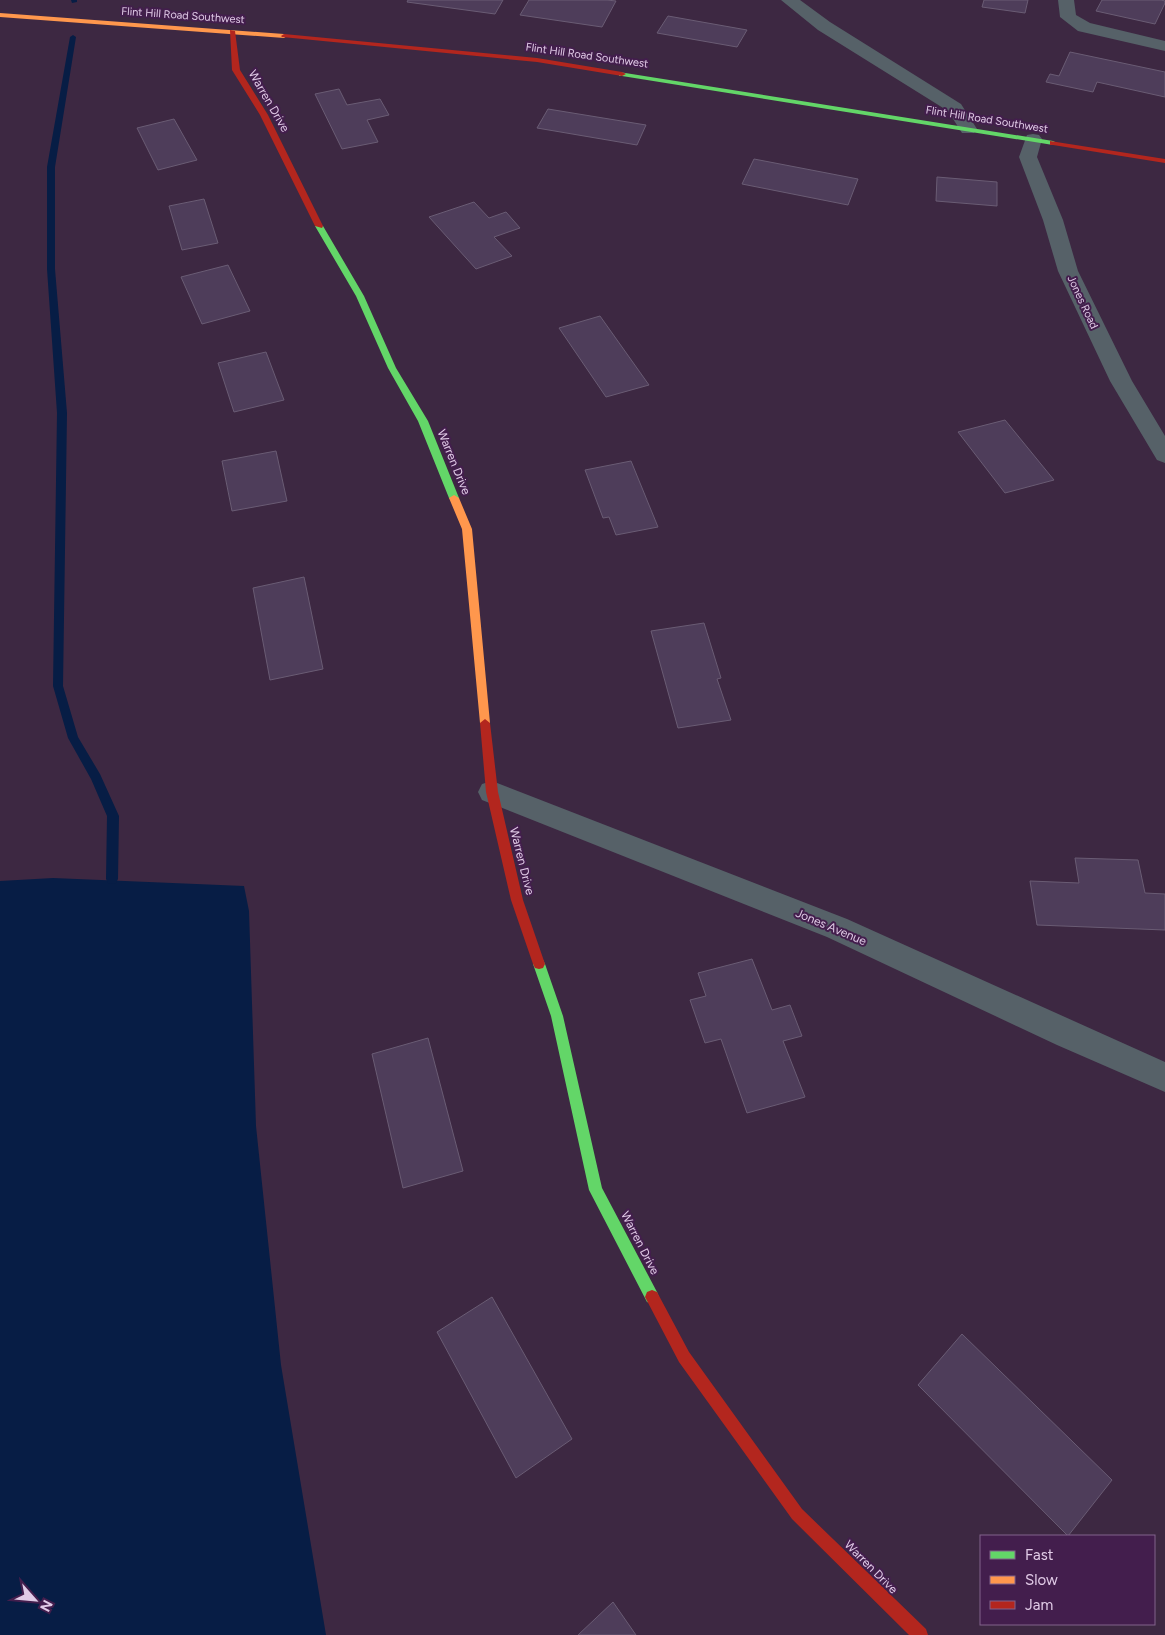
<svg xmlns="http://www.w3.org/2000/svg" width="1165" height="1635" viewBox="0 0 1165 1635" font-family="Figtree,sans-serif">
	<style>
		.water { fill: #071d45 }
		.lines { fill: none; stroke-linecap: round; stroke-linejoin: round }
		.stream { fill: #071d45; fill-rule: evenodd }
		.building { fill: #4e3d5a; stroke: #6a5c74 }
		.street { fill: #566168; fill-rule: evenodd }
		.fast { fill: #63d668; fill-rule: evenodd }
		.slow { fill: #ff974d; fill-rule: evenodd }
		.jam { fill: #b3261e; fill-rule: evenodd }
		.labels { text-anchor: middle; stroke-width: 4; stroke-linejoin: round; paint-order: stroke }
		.far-street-label { font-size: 11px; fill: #e1cbe7; stroke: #431e4d }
		.street-label { font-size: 12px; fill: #e1cbe7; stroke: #431e4d }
	</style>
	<rect width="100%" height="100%" fill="#3d2842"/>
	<path class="water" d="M53,878L244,886L249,911L256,1126L281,1365L326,1635H0V881Z"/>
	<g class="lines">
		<path class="stream" d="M71,0H77V2L72,3Z
			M73,35L76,37L55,167V269L67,413L63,686L78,737L100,774L119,816L118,879L116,883L112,884L108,883L106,879L107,816L91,779L68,738L53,686L57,413L47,269V167L70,37Z"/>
	</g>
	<path class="building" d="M408,0H503L495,14L407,2Z
		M529,0H607L616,1L602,27L520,15Z
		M984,0H1028L1025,13L982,7Z
		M1102,0H1161L1165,1V3L1155,24L1096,11Z
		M668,16L747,30L737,47L657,33Z
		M1070,52L1165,72V97L1097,82L1093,92L1046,82L1050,74L1059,76Z
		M339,89L347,105L380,99L389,115L367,120L378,142L342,149L315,94Z
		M548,109L646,125L637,145L537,128Z
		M174,119L197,160L158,170L137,128Z
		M754,159L858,179L848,205L742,184Z
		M937,177L997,182V206L936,201Z
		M204,199L218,243L182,250L169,206Z
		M474,202L489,218L506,212L520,228L494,237L512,256L476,269L429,217Z
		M228,265L250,311L202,324L181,277Z
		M600,316L649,385L606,397L559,328Z
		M266,352L284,400L234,412L218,363Z
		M1005,420L1054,480L1005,493L958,432Z
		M276,451L287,501L232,511L222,461Z
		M631,461L658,527L616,535L609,517L603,518L585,470Z
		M304,577L323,669L270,680L253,588Z
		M704,623L721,678L717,679L731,720L678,728L651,631Z
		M1075,858L1138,860L1145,893L1165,894V930L1037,925L1030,881L1079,883Z
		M752,959L772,1010L790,1005L802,1036L783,1041L805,1097L747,1113L721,1039L705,1043L690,1000L706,996L698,973Z
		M428,1038L463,1171L403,1188L372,1054Z
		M492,1297L572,1439L516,1478L437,1332Z
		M962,1334L1112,1480L1068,1536L918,1385Z
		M613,1602L636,1635H578Z"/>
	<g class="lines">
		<path class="street" d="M781,0H800L830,22L961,104L977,129L974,133H962L948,111L818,30Z
			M1058,0H1074L1076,15L1090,23L1165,41V51L1078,31L1060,17Z
			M1033,134L1039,135L1042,139L1037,157L1063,220L1078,271L1132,381L1165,436V463L1157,460L1110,381L1058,271L1043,220L1019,157L1027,135Z
			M492,781L847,919L1165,1062V1092L1057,1045L827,937L482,800L478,792L482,784Z"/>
		<path class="fast" d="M619,72L1053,141L1057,143L1053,145L622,76H619Z
			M316,224L323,226L364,296L396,368L428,421L459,498L457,500L454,501L449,498L418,421L388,368L356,296L315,226Z
			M539,959L543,960L545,964L563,1016L602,1188L657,1292L659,1297L657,1302L652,1304L647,1302L589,1190L551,1016L533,964L535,960Z"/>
		<path class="slow" d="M0,13L284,34L287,36L284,38L0,17Z
			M454,495L459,498L472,529L490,723L485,727L480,723L462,529L449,498Z"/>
		<path class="jam" d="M230,30L235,31L240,70L268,115L323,226L322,228L315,226L260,115L232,70Z
			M284,34L537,58L622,72L626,74L622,76L537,62L282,37L281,36Z
			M1050,141L1165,159V163L1053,145H1050Z
			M485,719L490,723L498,792L523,900L545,964L543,968L539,969L535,968L533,964L511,900L486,792L480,723Z
			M652,1290L657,1292L689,1352L802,1509L926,1629L928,1635H909L792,1519L679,1362L645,1297L647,1292Z"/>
	</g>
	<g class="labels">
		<g class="far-street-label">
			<text transform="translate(183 15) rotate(4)" y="4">Flint Hill Road Southwest</text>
			<text transform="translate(587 55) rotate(8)" y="4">Flint Hill Road Southwest</text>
			<text transform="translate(987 119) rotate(9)" y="4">Flint Hill Road Southwest</text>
			<text transform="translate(1083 302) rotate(65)" y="4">Jones Road</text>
		</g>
		<g class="street-label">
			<text transform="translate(269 101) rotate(60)" y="4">Warren Drive</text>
			<text transform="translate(454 462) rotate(68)" y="4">Warren Drive</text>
			<text transform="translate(522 861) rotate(76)" y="4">Warren Drive</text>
			<text transform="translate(831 927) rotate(23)" y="4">Jones Avenue</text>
			<text transform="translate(640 1243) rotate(63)" y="4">Warren Drive</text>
			<text transform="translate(871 1567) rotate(45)" y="4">Warren Drive</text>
		</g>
	</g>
	<rect x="980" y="1535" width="175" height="90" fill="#431e4d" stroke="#82638b"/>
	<rect x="990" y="1551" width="25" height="8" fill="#63d668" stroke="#82638b"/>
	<text x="1025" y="1560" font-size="15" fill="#e1cbe7">Fast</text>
	<rect x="990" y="1576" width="25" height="8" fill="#ff974d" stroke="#82638b"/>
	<text x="1025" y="1585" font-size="15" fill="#e1cbe7">Slow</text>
	<rect x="990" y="1601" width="25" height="8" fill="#b3261e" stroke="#82638b"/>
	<text x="1025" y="1610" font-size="15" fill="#e1cbe7">Jam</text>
	<g transform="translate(35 1600) rotate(117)" stroke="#431e4d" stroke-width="4" paint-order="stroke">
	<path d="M0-4L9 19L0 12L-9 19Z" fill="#e1cbe7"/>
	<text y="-8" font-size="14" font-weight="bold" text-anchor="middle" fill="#e1cbe7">N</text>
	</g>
</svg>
